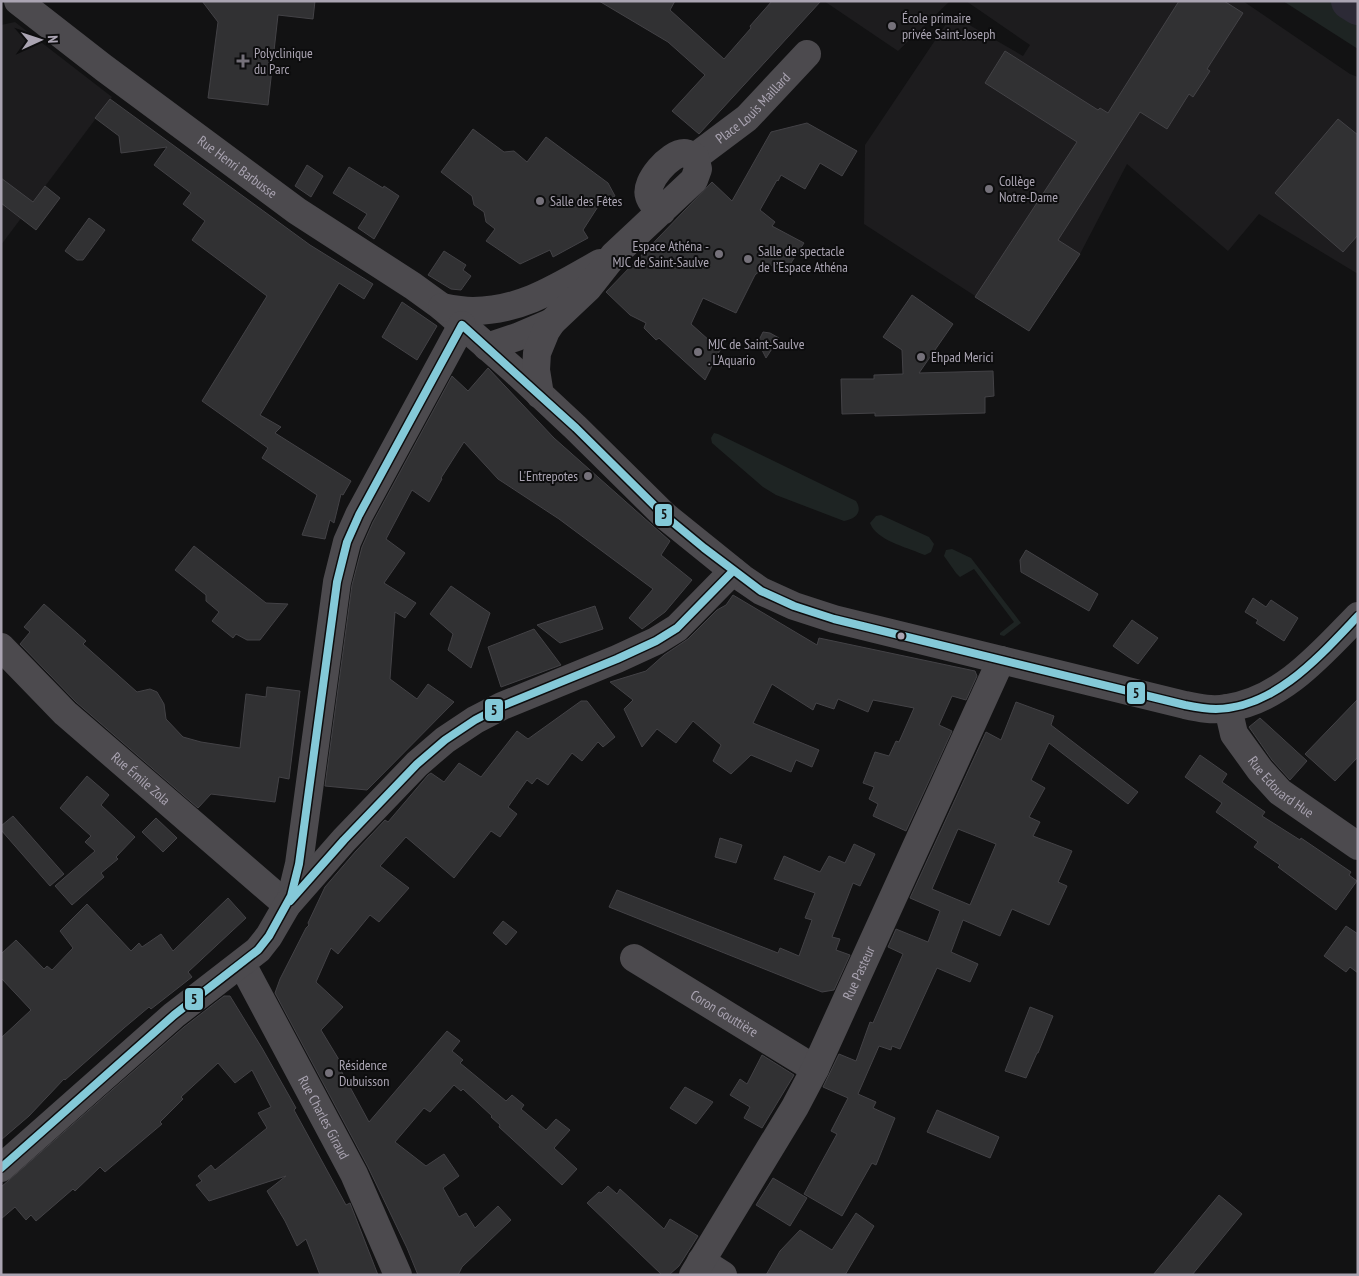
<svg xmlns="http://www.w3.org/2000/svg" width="1359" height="1276" viewBox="0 0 1359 1276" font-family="'PT Sans Narrow',sans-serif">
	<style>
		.built { fill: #1d1c1e }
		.green { fill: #1e2423 }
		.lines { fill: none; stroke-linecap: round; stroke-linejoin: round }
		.river { stroke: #2c2a36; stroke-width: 38 }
		.building { fill: #313133; stroke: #434246; fill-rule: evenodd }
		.minor { stroke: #4c4a4e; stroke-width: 28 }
		.bus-1-casing { stroke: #0d0d0e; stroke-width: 11 }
		.bus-1 { stroke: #84c9d8; stroke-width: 8 }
		.poi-dot { fill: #75717a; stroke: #0d0d0e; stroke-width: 2 }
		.bus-dot { fill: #aaa4b2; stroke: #0d0d0e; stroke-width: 2 }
		.labels { text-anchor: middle; stroke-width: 4; stroke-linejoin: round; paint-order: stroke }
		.poi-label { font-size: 14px; fill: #aaa4b2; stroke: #0d0d0e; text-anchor: start }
		.street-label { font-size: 14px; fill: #aaa4b2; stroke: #0d0d0e }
		.line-badge { stroke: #0d0d0e; stroke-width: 2 }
		.pale-badge-label { font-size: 14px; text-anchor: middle; font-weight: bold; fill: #111 }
	</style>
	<rect width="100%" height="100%" fill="#121213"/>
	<path class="built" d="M824,1H950L898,51Z
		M966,1H1243L1350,74L1358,77V274L1259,214L1228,251L1127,164L1080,254L1029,331L864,224L865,145L952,15L1023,56L1030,45Z
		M15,22L112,97L1,245V25Z"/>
	<path class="green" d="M1283,1H1358V49Z
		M714,433L718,434L856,501C863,512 856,519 844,521L776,495L763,487L712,443L711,438Z
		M881,515L929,537L934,544L931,552L925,555L922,554C906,547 876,540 870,523L876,516Z
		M952,549L971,558L1021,623L1004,636L1000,635V633L1014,622L974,569L960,577L956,573L944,556L946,550Z"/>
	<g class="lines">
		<path class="river" d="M1350,1L1358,6"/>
	</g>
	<path class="building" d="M202,1H315L313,19L278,15L268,105L208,98L218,22Z
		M599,1H675L670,10L724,59L751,28L750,26L772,1H821L699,134L672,111L705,75L668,42Z
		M1179,1H1224L1243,13L1207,69L1210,71L1193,97L1189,94L1167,129L1140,112L1058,240L1080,254L1029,331L975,297L1077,142L985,83L1005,51L1098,110L1100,108L1108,113Z
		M110,99L310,245L373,284L364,299L339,283L260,415L281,427L275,433L351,481L343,495L341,494L334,523L330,520L325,539L302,535L317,495L262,458L268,448L202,401L267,296L192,240L205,221L183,204L191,193L154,165L167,147L121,153L119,136L95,118Z
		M1338,119L1358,135V235L1343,252L1275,193Z
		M807,123L857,151L842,176L820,163L805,189L781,175L778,181L777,180L760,210L775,222L772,226L804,243L785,272L768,264L755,275L736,313L703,298L691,324L720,350L705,380L659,338L656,340L644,328L646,323L630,315L606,292L712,182L732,201L771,132Z
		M473,129L504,152L514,151L527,162L546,137L608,183L615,196L599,205L583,230L588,238L553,257L550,250L520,264L486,241L495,229L486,222L484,212L474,205L472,196L441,172Z
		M307,165L323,176L311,197L295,186Z
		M349,167L383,188L384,186L399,196L374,239L358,228L367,214L333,193Z
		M1,178L33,202L45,186L60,198L36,230L1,203Z
		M89,218L105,230L83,260H77L65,251Z
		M444,251L466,265L463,270L471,276L461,290L451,289L428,275Z
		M912,295L953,324L919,373L993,371L994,396L985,397V413L875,416V413L842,414L841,379H874V375L903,374L902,350L883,337Z
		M402,302L437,326L417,360L382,337Z
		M763,332L770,333L779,338L766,358L758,342Z
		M488,368L554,438L670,541L661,555L692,580L665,612L642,629L629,618L653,589L559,519L498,479L464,442L441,478L442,479L429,502L412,490L386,539L405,553L384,583L416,603L405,618L395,612L390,679L417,699L428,684L454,702L367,790L325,786L352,585L362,547L373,522L452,376L468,391Z
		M194,546L266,603L288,604L260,640H247L236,634L233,638L212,621L219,612L206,601V595L175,570Z
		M1026,550L1098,594L1089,611L1021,572L1020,560Z
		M451,586L490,613L471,668L448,650L453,634L430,614Z
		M733,595L817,645L819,638L975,671L977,676L966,700L952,696L939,725L952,731L906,831L873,816L878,804L869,799L874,787L863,783L875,752L889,756L896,741L899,742L914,708L873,700L868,712L838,699L834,709L816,703L813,710L772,684L753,723L819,750L812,767L796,760L791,772L751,755L731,774L713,761L721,745L693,721L676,743L657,729L642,747L624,709L633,700L610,682L646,671L664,655L688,639L717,610L726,605Z
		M1253,598L1266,607L1271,600L1298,618L1284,641L1256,623L1258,620L1245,612Z
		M44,604L86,641L83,644L137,692L150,689L157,692L164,704L166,719L183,737L201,742L240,748L246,694L266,697L267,687L300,691L289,779L279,777L275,802L211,794L198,808L76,702L20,644L30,632L24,627Z
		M595,606L603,629L560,643L537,625Z
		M1132,620L1158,638L1138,664L1113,646Z
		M534,629L561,665L501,687L488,647Z
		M1358,699V757L1335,781L1305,754Z
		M581,701H587L615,737L603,747L598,742L582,761L572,753L548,785L537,778L532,784L527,780L508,807L517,814L500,837L491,831L454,878L406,837L380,866L409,888L379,922L370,915L338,954L331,948L316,982L343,1007L321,1030L341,1063L338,1065L369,1122L447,1031L460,1041L452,1051L463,1060L460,1063L506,1101L512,1095L524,1105L521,1109L546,1130L556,1119L570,1130L554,1148L577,1169L562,1185L499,1127L500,1125L491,1117L492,1116L463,1089L461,1091L454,1085L430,1112L424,1108L395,1142L426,1166L444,1154L459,1176L443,1188L459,1217L466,1213L475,1228L498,1206L511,1220L462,1267L458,1275H418L407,1248L368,1167L275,993L280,979L306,928L309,925L308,923L325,887L356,851L385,820L388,822L428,775L431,773L444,782L459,763L481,777L517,731L528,739Z
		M1016,702L1054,716L1051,725L1138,792L1128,804L1049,743L1031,780L1045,788L1029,817L1040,822L1033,836L1072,851L1058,882L1067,886L1049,925L1012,909L1000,936L963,920L951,952L978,964L970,982L937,968L900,1049L892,1046L891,1050L879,1046L858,1094L876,1102L873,1108L895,1118L876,1165L872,1163L842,1216L804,1194L837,1134L831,1131L848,1098L823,1087L839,1054L856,1061L870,1022L873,1023L903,954L888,947L896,929L928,942L940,911L910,898L986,732L1001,740ZM958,829L996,844L970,905L932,889Z
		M1260,718L1307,761L1290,780L1272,760L1249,727Z
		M1200,755L1227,774L1222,782L1265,812L1262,816L1300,840L1301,838L1351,872L1349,875L1357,881L1336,910L1278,867L1280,865L1254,847L1258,842L1216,812L1222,803L1185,777Z
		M87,776L109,795L101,805L135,837L116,857L118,859L101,873L104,877L72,905L55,886L95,851L85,842L91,836L60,808Z
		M13,816L64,874L50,886L1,830V826Z
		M156,818L177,838L163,852L142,832Z
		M720,838L742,845L736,863L715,857Z
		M854,844L875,854L860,886L853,883L832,937L840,939L836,950L850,955L834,990L822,992L609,907L617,890L778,953L780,948L799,956L812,920L805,918L815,893L774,879L784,856L820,872L829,856L845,863Z
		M228,898L246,918L188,972L192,977L151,1009L149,1007L124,1028L65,1080L64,1079L29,1116L1,1140V1038L31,1010L1,978V954L16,940L44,969L47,966L52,970L73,948L60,931L87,904L131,951L139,943L142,947L161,934L173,951Z
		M503,921L517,932L506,945L493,933Z
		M1346,926L1358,934V973L1350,967L1346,972L1324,956Z
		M224,996H230L262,1048L296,1108L294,1110L346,1205L350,1203L378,1275H320L306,1239L297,1246L285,1221L267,1191L286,1176L209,1201L196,1185L202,1181L198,1176L211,1165L215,1170L267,1128L258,1113L271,1107L252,1070L235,1083L218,1063L181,1097L183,1099L160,1122L162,1124L105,1172L100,1167L75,1191L73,1189L36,1221L31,1215L26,1220L15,1207L1,1219V1187L184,1027Z
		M1030,1007L1053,1016L1038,1053H1037L1026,1078L1005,1071Z
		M762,1055L794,1075L762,1128L744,1118L750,1107L730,1095L740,1079L747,1084Z
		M685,1087L713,1102L696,1124L670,1108Z
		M937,1110L999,1137L990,1158L927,1132Z
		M773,1178L807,1198L790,1226L756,1205Z
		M608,1186L617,1194L620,1189L664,1229L670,1219L698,1236L679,1266L669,1275H662L587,1203L599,1192L601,1193Z
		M1219,1195L1242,1214L1192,1275H1153Z
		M856,1213L874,1226L845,1275H766L780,1251L800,1230L832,1250Z"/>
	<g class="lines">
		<g class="minor">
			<path id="s1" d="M18,1L104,68L297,211L413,286L442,307L515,371L576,428L664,515L742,578L761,591L794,606L834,619L1185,705C1199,708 1213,711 1227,708C1282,700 1321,654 1358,616"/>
			<path id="s2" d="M695,157L747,118L807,54"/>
			<path d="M442,307C452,309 463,311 473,311C522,311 559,286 600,263"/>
			<path d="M487,347L517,337L552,322"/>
			<path d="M540,395L536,370L537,353L546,331L552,322L588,288L614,255L694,180L698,169L695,157C691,155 687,153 684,153C670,153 644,182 649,196C651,203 657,207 662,211"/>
			<path id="s3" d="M1,647L65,713L287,905"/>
			<path id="s4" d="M1228,708L1234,734L1260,770L1280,792L1358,846"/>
			<path d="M291,897L299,864L337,582L347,542L359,515L462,325"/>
			<path id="s5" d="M634,958L815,1069"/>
			<path id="s6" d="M242,964L354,1174L398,1275"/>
			<path d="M1,1168L174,1015L258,950L269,936L287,905L344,840L417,764L445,740L475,720L502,706L617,659L656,641L677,628L733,571"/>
			<path d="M701,1261L723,1275"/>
			<path id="s7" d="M693,1275L795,1107L815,1069L1001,660"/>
		</g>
		<defs>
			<path id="bus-1" d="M290,901L344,840L417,764L445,740L475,720L502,706L617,659L656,641L677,628L733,571
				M1,1168L174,1015L258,950L269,936L291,896L299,864L337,582L347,542L359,515L462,325L576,428L664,515L704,548L761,591L794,606L834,619L1185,705C1195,707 1205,709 1216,709C1275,708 1320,656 1358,616"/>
		</defs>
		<use href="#bus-1" class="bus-1-casing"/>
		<use href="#bus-1" class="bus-1"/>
	</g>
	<g class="poi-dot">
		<circle cx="892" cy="26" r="5"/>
		<path d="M240.5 53.5h5v5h5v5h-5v5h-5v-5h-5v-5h5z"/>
		<circle cx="989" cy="189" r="5"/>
		<circle cx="540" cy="201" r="5"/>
		<circle cx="719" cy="254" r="5"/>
		<circle cx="748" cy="259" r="5"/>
		<circle cx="698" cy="352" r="5"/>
		<circle cx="921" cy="357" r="5"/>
		<circle cx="588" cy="476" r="5"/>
		<circle cx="329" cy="1073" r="5"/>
	</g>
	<circle class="bus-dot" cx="901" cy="636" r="4.5"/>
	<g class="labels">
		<g class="poi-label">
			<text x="902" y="23">École primaire<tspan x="902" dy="16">privée Saint-Joseph</tspan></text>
			<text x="254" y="58">Polyclinique<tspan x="254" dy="16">du Parc</tspan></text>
			<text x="999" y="186">Collège<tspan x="999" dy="16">Notre-Dame</tspan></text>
			<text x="550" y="206">Salle des Fêtes</text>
			<text x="709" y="251" text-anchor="end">Espace Athéna -<tspan x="709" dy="16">MJC de Saint-Saulve</tspan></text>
			<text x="758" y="256">Salle de spectacle<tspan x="758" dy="16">de l’Espace Athéna</tspan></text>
			<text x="708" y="349">MJC de Saint-Saulve<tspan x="708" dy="16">. L'Aquario</tspan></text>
			<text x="931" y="362">Ehpad Merici</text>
			<text x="578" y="481" text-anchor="end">L'Entrepotes</text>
			<text x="339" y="1070">Résidence<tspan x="339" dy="16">Dubuisson</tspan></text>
		</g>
		<g class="street-label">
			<text dy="5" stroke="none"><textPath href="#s2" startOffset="76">Place Louis Maillard</textPath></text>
			<text dy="5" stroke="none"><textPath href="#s1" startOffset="275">Rue Henri Barbusse</textPath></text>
			<text dy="5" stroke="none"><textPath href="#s3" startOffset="192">Rue Émile Zola</textPath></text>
			<text dy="5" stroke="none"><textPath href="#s4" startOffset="98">Rue Edouard Hue</textPath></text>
			<text dy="5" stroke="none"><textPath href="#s7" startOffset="345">Rue Pasteur</textPath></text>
			<text dy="5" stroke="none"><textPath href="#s5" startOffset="106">Coron Gouttière</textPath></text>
			<text dy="5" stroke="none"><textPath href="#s6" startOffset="174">Rue Charles Giraud</textPath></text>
		</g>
	</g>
	<g class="line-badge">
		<rect x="654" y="503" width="19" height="24" rx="5" fill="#84c9d8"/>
		<rect x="1126" y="681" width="20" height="24" rx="5" fill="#84c9d8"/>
		<rect x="484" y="698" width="20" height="24" rx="5" fill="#84c9d8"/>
		<rect x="184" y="987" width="20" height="24" rx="5" fill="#84c9d8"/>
	</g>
	<g class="pale-badge-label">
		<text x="664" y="519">5</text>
		<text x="1136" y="698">5</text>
		<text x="494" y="715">5</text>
		<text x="194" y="1004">5</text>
	</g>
	<rect width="1359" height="1276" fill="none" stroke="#aaa4b2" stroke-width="5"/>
	<g transform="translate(40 40) rotate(87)" stroke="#0d0d0e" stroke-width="4" paint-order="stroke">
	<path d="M0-4L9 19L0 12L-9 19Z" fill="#aaa4b2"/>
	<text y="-8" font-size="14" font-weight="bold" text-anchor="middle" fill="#aaa4b2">N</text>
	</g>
</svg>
